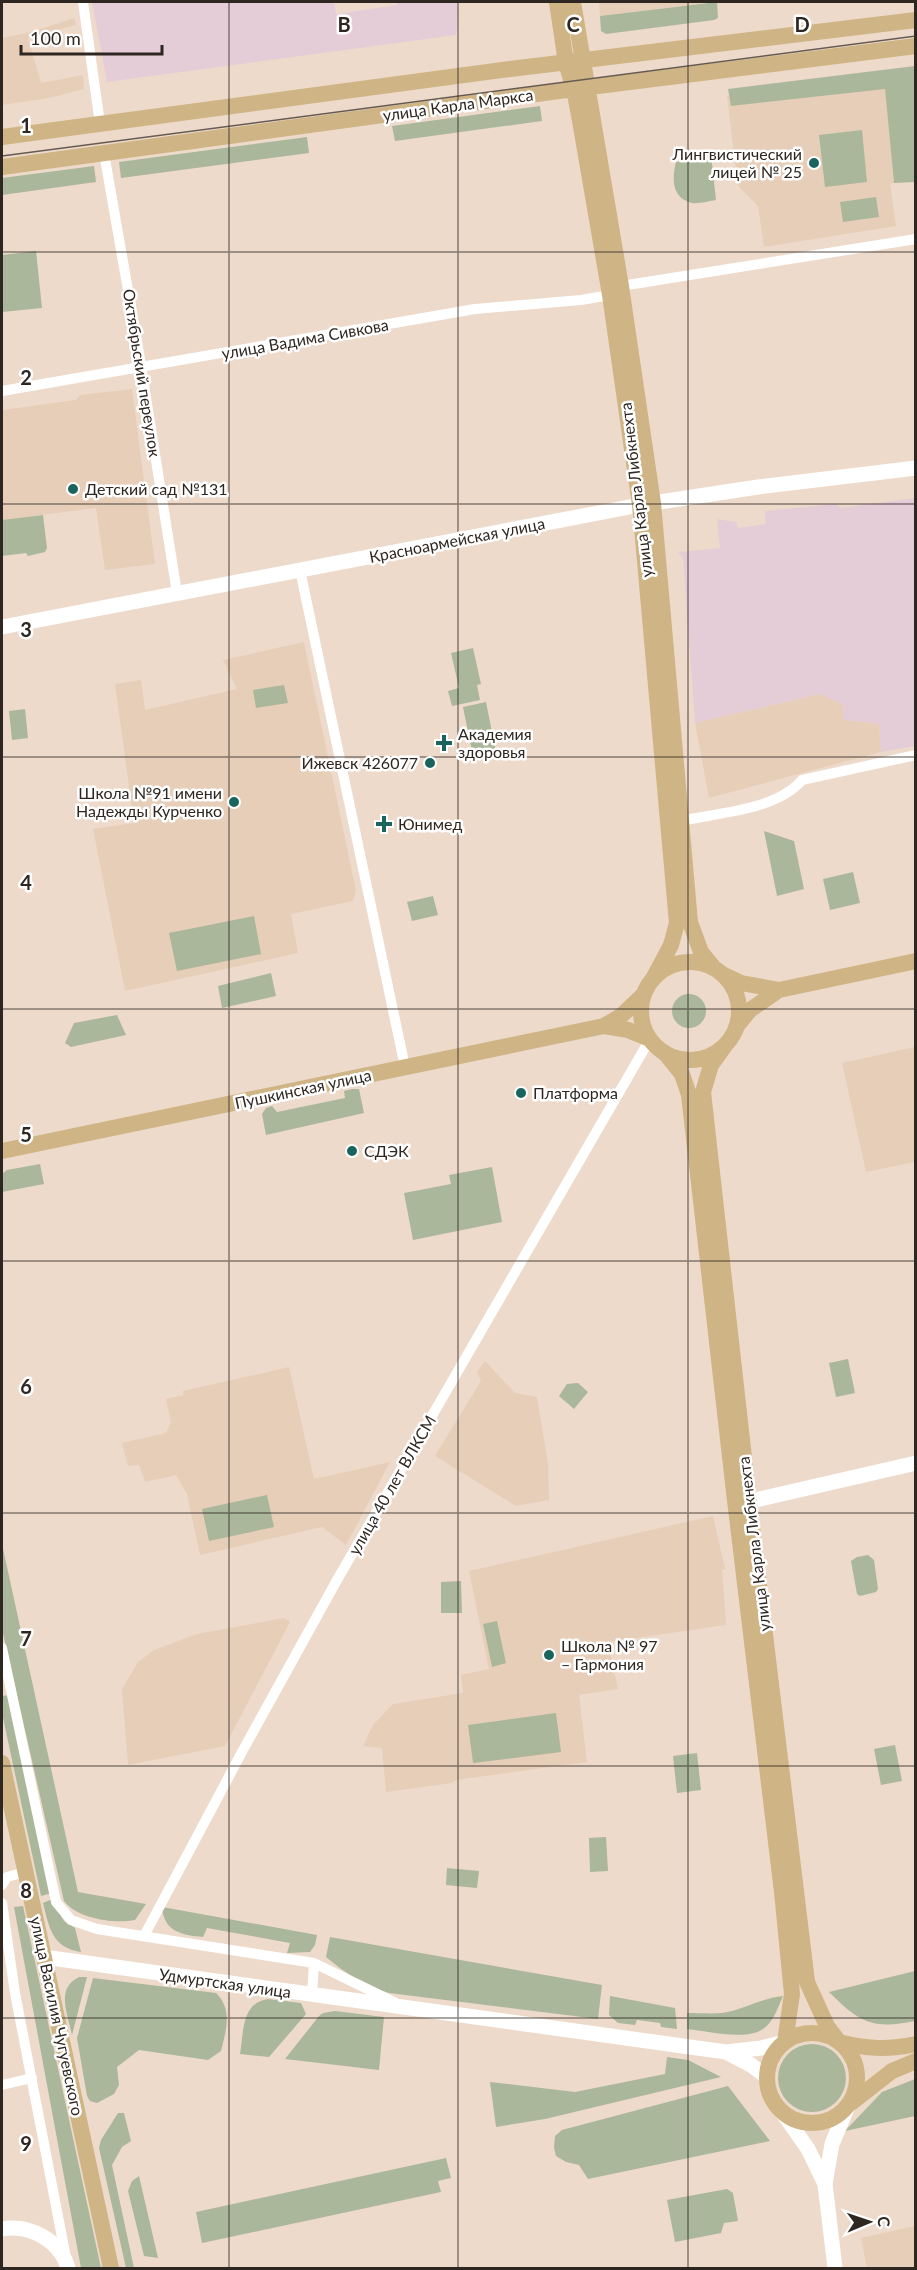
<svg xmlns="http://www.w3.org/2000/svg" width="917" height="2270" viewBox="0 0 917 2270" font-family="Lato,sans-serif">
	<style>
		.commercial { fill: #e5cdd8 }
		.built { fill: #e7ceb9 }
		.green { fill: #aab79b }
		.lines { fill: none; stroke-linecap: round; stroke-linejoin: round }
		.street { stroke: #fff; stroke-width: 10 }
		.secondary { stroke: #fff; stroke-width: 15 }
		.primary { stroke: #cfb585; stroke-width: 16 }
		.tram { stroke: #665b52; stroke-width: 1.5 }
		.grid { fill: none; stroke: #2e2721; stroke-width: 1.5; stroke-opacity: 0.55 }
		.poi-dot { fill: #19645d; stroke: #fff; stroke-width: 2 }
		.labels { text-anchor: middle; stroke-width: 5; stroke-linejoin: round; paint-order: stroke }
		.street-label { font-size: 16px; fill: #2e2721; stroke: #fff }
		.poi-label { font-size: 16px; fill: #2e2721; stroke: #fff; text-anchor: start }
		.grid-label { font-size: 20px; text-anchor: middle; font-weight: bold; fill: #2e2721; stroke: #fff; stroke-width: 5; stroke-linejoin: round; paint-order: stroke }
	</style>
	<rect width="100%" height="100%" fill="#eedaca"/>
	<path class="commercial" d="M92,2H334L336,14L397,5V2H457L459,15L456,35L107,82Z
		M915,498V746L881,752L879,724L844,720L820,694L695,723L683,559L678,552L720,548L717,519L736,522L738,528L766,524L765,511L835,504L841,508Z"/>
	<path class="built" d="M599,2H713L600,16Z
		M75,18L76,25L28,38L41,83L83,75L84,89L49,98L2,105V38L27,33Z
		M884,77L894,183L890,184L896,226L764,247L758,206L738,186L727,96Z
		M132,389L155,564L105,570L96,508L2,520V410L76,400L80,395Z
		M304,642L356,891L353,901L291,914L298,953L125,991L93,829L134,823L115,684L141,680L145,710L237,689L223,660Z
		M820,694L842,704L844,720L879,724L881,752L709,798L695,723Z
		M915,1047V1162L866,1172L842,1063Z
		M485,1361L515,1393L537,1397L548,1463L549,1500L516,1506L435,1456L481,1381L477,1372Z
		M289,1367L314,1479L390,1462L346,1545L322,1527L200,1555L187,1494L176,1475L145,1482L139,1465L128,1466L122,1443L166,1433L171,1422L166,1399L183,1395V1391Z
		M713,1516L725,1569L722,1570L726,1625L608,1642L618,1689L579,1695L587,1762L456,1780L452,1783L386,1792L382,1748L363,1746L373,1725L393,1704L463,1693L461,1675L489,1669L469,1571Z
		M284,1618L290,1622L225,1746L128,1765L122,1689L138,1662L154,1650L197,1634Z
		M915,2226V2268H867L861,2238Z"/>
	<path class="green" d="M717,2L718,18L714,20L606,34L601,31L600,16Z
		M915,66V182L894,183L885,89L731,106L728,89Z
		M540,106L542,121L395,141L392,126Z
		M862,130L867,182L825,187L819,135Z
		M307,137L309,153L121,178L119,162Z
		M711,154L716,200C709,201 698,204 692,203C671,198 672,178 676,162Z
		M94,166L96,182L2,195V178Z
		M876,197L879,217L843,222L840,202Z
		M36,251L42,308L2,312V255Z
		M43,515L47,548L45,552L28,556L26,553L2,556V520Z
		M473,648L481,684L477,685L480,700L452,706L448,691L459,688L451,653Z
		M284,685L288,703L256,708L253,690Z
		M486,702L496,752L473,756L463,707Z
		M25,709L28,738L12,740L9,711Z
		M764,831L794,841L804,889L777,896Z
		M853,872L860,903L830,910L823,879Z
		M433,896L438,915L412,921L407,902Z
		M254,916L261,954L177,971L169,933Z
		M271,973L276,996L222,1008L218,986Z
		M672 1011a17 17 0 1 1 34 0a17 17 0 1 1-34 0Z
		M117,1015L126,1035L71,1047L65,1043L74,1023Z
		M352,1089H359L364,1113L266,1135L262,1114L266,1108L272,1106L277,1112L345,1098L344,1091Z
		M40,1164L44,1184L2,1192V1174L7,1170Z
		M492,1167L502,1222L413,1240L404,1193L451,1184L449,1175Z
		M848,1359L855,1393L836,1397L829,1363Z
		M578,1383L588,1392L574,1409L559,1396L567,1384Z
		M267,1495L274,1527L209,1541L202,1509Z
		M2,1544L78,1892L146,1904L135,1920C114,1924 78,1919 64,1901L2,1629Z
		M868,1555L874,1560L878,1589L876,1592L860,1596L857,1594L851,1561L857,1557Z
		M461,1581L462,1613H441V1582Z
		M497,1621L506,1663L492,1667L483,1624Z
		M9,1695L52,1893L41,1896L2,1713V1696Z
		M556,1713L561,1752L473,1763L468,1725Z
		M895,1745L902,1781L881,1785L874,1749Z
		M697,1753L701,1790L677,1793L673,1756Z
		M606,1837L608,1871L590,1872L589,1838Z
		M447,1868L479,1871L477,1888L446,1885Z
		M52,1899L64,1921L75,1928L81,1952C52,1948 49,1927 43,1903Z
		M23,1906L101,2268H81L14,1907Z
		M162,1907L317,1935L315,1945L310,1952L287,1953L290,1943L207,1928L203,1937C182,1935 164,1932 162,1907Z
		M330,1937L602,1985L598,2019L389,1993C365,1986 345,1973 326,1957Z
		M915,1971V2021C872,2030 859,2022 829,1992Z
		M79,1977H87L72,2035C68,2014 55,1989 79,1977Z
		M93,1978L216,1993C233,2009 226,2031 221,2051L208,2060L139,2050L117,2067L119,2085L114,2094L97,2103L90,2101L87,2096L77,2038Z
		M610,1996L675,2008L677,2029L661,2027L660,2023L637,2020L635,2025L618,2023L609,2015Z
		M783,1996C778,2007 773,2023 763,2029C746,2041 707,2031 687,2029V2013C698,2013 710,2014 722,2013C744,2010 761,1998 783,1996Z
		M268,1999L301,2003L306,2014L269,2057L240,2054C244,2031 241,2003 268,1999Z
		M335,2011L384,2017L379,2070L285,2059L319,2016L323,2013Z
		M778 2078a34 34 0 1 1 68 0a34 34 0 1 1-68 0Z
		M667,2057L688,2060L721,2077L545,2119L496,2127L490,2082L575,2092L665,2074Z
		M915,2079V2116L845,2131L882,2092Z
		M728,2086L770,2141L588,2179L579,2165L566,2162L556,2156L554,2148L555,2136L562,2130Z
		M118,2113H124L131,2141L122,2147L112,2165L134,2268H126L99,2148L101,2140Z
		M446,2158L451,2178L438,2181L441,2192L202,2243L196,2212Z
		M139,2176L158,2258L144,2256L128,2191L132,2181Z
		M727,2189L733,2193L738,2221L724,2223L721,2233L675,2242L667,2200Z"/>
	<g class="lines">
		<path class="street" d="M83,2L100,124
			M104,153L139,353L177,593
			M621,286L916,239
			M2,391L475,309L581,300L610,295
			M300,570L405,1067
			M676,822C714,813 776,811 802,780L916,755
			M2,1648L56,1902L71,1920L97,1929L314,1963L396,2003
			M2,1885L7,1877L25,1872
			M2,1903L15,1993L66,2258
			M144,1936L243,1750L337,1580L650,1039
			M312,1995L314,1963
			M2,2085L32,2078"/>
		<path class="secondary" d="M2,627L640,505L758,487L916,468
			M738,1504L916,1463
			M44,1957L726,2052L761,2048L785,2042
			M726,2052L751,2065L767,2077
			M782,2112L808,2149L825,2184
			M2,2229C29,2224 60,2240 68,2268
			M835,2268L825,2184L832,2144L848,2106"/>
		<path class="primary" d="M557,2L566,63L574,89L580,121L610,295L640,505L677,923L671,945L654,977
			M573,2L621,286L653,503L690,922L701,952L715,969
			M2,137L510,69L916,20
			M2,167L574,89L916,46
			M641 1011a49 49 0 1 1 98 0a49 49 0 1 1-98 0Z
			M724,975L741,983L779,990L916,961
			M604,1026L628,1030L650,1039
			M736,1027L750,1010L779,990
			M726,1044L711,1065L703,1092L749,1502L807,1982L827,2026L839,2042
			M664,1052L682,1074L689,1095L734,1492L782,1892L792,1994L785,2042
			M2,1151L604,1026L621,1016L644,994
			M2,1763L111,2268
			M767 2078a45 45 0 1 1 90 0a45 45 0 1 1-90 0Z
			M839,2042C866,2049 888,2050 916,2044
			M851,2103L892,2071L916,2061"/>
		<path class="tram" d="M2,156L916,36"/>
	</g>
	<path class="grid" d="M229,2V2268M458,2V2268M688,2V2268M2,252H916M2,504H916M2,757H916M2,1009H916M2,1261H916M2,1513H916M2,1766H916M2,2018H916"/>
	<g class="poi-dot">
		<circle cx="814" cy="163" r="6"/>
		<circle cx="73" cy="489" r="6"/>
		<path d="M441 734h6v6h6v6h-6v6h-6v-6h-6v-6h6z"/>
		<circle cx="430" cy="763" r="6"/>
		<circle cx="234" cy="802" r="6"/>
		<path d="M381 815h6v6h6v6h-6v6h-6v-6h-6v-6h6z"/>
		<circle cx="521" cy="1093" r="6"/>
		<circle cx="352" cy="1151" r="6"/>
		<circle cx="549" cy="1655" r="6"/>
	</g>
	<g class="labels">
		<g class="street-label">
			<text transform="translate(458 105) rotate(-8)" y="6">улица Карла Маркса</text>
			<text transform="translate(305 339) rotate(-10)" y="6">улица Вадима Сивкова</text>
			<text transform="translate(142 373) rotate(81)" y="6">Октябрьский переулок</text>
			<text transform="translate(636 490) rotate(-97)" y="6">улица Карла Либкнехта</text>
			<text transform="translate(457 540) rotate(-11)" y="6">Красноармейская улица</text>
			<text transform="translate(303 1089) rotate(-12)" y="6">Пушкинская улица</text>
			<text transform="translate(392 1485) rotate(-60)" y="6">улица 40 лет ВЛКСМ</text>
			<text transform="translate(754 1544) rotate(-97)" y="6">улица Карла Либкнехта</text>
			<text transform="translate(225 1983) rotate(8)" y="6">Удмуртская улица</text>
			<text transform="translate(57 2016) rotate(78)" y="6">улица Василия Чугуевского</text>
		</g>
		<g class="poi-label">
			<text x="802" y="160" text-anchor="end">Лингвистический<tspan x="802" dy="18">лицей № 25</tspan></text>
			<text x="85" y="495">Детский сад №131</text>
			<text x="458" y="740">Академия<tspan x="458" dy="18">здоровья</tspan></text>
			<text x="418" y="769" text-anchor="end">Ижевск 426077</text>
			<text x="222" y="799" text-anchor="end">Школа №91 имени<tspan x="222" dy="18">Надежды Курченко</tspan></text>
			<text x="398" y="830">Юнимед</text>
			<text x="533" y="1099">Платформа</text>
			<text x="364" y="1157">СДЭК</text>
			<text x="561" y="1652">Школа № 97<tspan x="561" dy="18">– Гармония</tspan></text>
		</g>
	</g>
	<g class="grid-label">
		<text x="344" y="32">B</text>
		<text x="573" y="32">C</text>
		<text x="802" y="32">D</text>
		<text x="26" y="133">1</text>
		<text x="26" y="385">2</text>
		<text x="26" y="637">3</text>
		<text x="26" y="890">4</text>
		<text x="26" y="1142">5</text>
		<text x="26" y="1394">6</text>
		<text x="26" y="1646">7</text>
		<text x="26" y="1898">8</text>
		<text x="26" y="2151">9</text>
	</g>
	<rect width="917" height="2270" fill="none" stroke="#2e2721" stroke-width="6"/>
	<g transform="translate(869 2222) rotate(88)" stroke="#ffffff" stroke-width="4.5" paint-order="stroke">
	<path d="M0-4.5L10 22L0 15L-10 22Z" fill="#2e2721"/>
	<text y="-9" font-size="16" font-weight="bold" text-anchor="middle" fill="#2e2721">С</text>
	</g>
	<path d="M21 45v9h141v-9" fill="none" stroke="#2e2721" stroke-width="3"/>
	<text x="30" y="45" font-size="18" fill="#2e2721" stroke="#ffffff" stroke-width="4.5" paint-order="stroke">100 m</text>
</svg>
